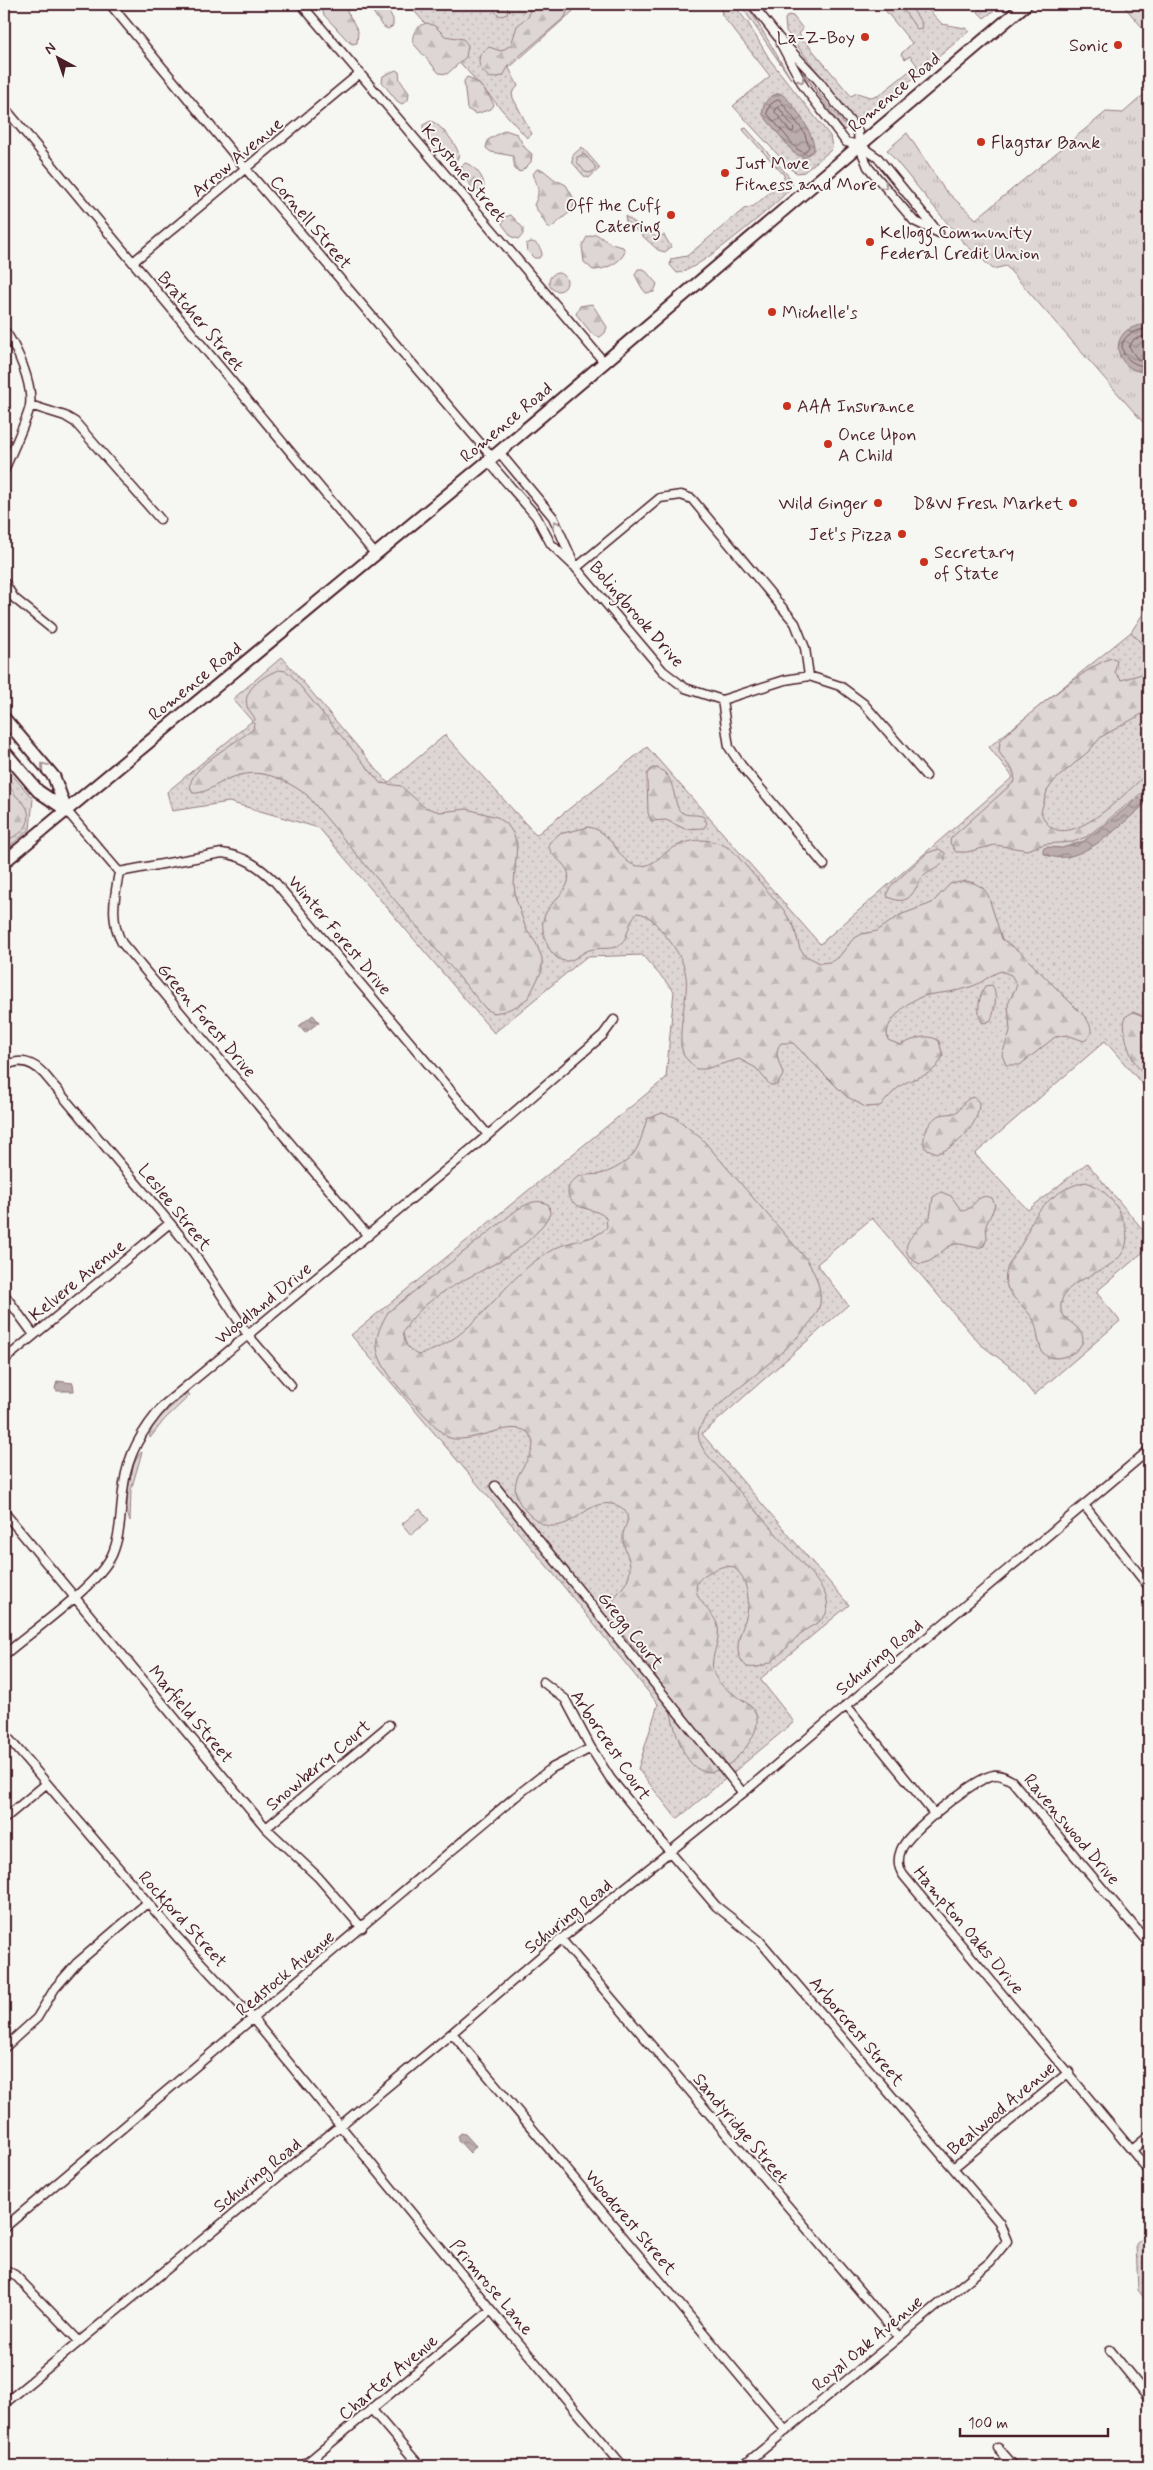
<svg xmlns="http://www.w3.org/2000/svg" width="1153" height="2470" viewBox="0 0 1153 2470" font-family="Mynerve,sans-serif">
	<style>
		.grass { fill: url(#grass-dots); stroke: #947a80 }
		.forest { fill: url(#forest-firs); stroke: #947a80 }
		.park { fill: url(#park-tufts); stroke: #947a80 }
		.pitch { fill: #ddd6d5; stroke: #947a80 }
		.water { fill: url(#water-waves); stroke: #8e747a }
		.lines { fill: none; stroke-linecap: round; stroke-linejoin: round }
		.shore { stroke: #77585f; stroke-width: 1 }
		.street-casing { stroke: #4a1f2b; stroke-width: 11 }
		.secondary-casing { stroke: #4a1f2b; stroke-width: 15 }
		.street { stroke: #f6f6f2; stroke-width: 8 }
		.secondary { stroke: #f6f6f2; stroke-width: 11 }
		.oneway { stroke: #a99598 }
		.poi-dot { fill: #c8321e; stroke: #f6f6f2; stroke-width: 2 }
		.labels { text-anchor: middle; stroke-width: 4; stroke-linejoin: round; paint-order: stroke }
		.poi-label { font-size: 18px; fill: #4a1f2b; stroke: #f6f6f2; text-anchor: start }
		.street-label { font-size: 18px; fill: #4a1f2b; stroke: #f6f6f2 }
	</style>
	<defs>
		<pattern id="grass-dots" width="8" height="8" patternUnits="userSpaceOnUse" patternTransform="scale(1.25)"><rect width="8" height="8" fill="#ddd6d5"/><path d="M2 2h.1M6 6h.1" fill="none" stroke="#bfb7b7" stroke-width="1.8" stroke-linecap="round"/></pattern>
		<pattern id="forest-firs" width="22" height="20" patternUnits="userSpaceOnUse" patternTransform="scale(1.25)"><rect width="22" height="20" fill="#ddd6d5"/><path d="M5 1l3.5 6h-7zM16 11l3.5 6h-7z" fill="#bfb7b7"/></pattern>
		<pattern id="park-tufts" width="24" height="20" patternUnits="userSpaceOnUse" patternTransform="scale(1.25)"><rect width="24" height="20" fill="#ddd6d5"/><path d="M3 7l-1-3M5 7V3M7 7l1-3M15 17l-1-3M17 17v-4M19 17l1-3" fill="none" stroke="#bfb7b7"/></pattern>
		<pattern id="water-waves" width="16" height="10" patternUnits="userSpaceOnUse" patternTransform="scale(1.25)"><rect width="16" height="10" fill="#bbadae"/><path d="M0 5q4-4 8 0t8 0" fill="none" stroke="#9a8c8e"/></pattern>
	</defs>
	<rect width="100%" height="100%" fill="#f6f6f2"/>
	<filter id="ink" filterUnits="userSpaceOnUse"><feTurbulence type="fractalNoise" baseFrequency=".02" numOctaves="2"/><feDisplacementMap in="SourceGraphic" scale="10" xChannelSelector="R" yChannelSelector="G"/><feConvolveMatrix kernelMatrix="1 2 1 2 8 2 1 2 1" color-interpolation-filters="sRGB"/></filter>
	<g filter="url(#ink)">
		<path class="grass" d="M408,4H581L509,68L518,86L512,93L513,98L532,134L527,138Z
			M720,4H733L748,23L770,60L830,136L832,147L831,150L804,172L797,173L792,170L733,106L770,76L722,15Z
			M740,4H745L752,13L791,79Z
			M880,4H923L942,24L965,28L969,31L870,115C863,120 857,120 850,115L786,31L785,19L788,15L793,16L803,29L799,34L851,96L857,93L870,97L878,96L917,65L910,56L905,59L901,54L912,43Z
			M982,4H1003L984,18L978,12Z
			M803,73L846,127L845,130L843,129Z
			M746,128L792,180V187C778,203 693,275 677,273L670,265L671,259L687,256L744,209L754,206L784,180V175L744,131L743,129Z
			M582,147L600,168L589,178L584,176L572,162L573,155Z
			M625,216L656,237L664,235L671,247L665,252L658,250L626,221Z
			M1131,632L1149,651V1092L1105,1041L975,1154L1028,1210L1087,1163L1149,1237V1247L1096,1292L1120,1321L1034,1395L1012,1368L980,1344L872,1218L817,1264L848,1305L702,1434L849,1605L760,1679L794,1722L677,1819L638,1769L658,1704L552,1572L351,1335L666,1078L674,991L642,955L586,957L494,1033L319,828L229,802L172,811L167,792L252,721L233,699L282,657L388,783L445,735L536,835L647,747L820,944L1013,777L989,747Z
			M4,765L33,799L30,829L8,848L4,843Z
			M188,1393L190,1395L164,1420L150,1438C147,1424 177,1402 188,1393Z
			M142,1452L131,1490L130,1521C123,1510 130,1459 142,1452Z
			M1149,2233V2304L1138,2290L1136,2244Z"/>
		<path class="forest" d="M320,4H343L358,31L357,43L352,44L349,42L324,15Z
			M368,4H385L393,19V26L388,29L382,26Z
			M494,4H508L507,14L502,16L498,15L494,10Z
			M530,4H570L565,17L510,64L503,76L491,78C481,72 476,64 481,53L489,47L501,51L511,45L517,26L529,16Z
			M893,4H909L921,22L922,28L917,29L905,12Z
			M427,23L435,26L445,36L463,39L468,45L466,57L447,74L439,73L413,43C411,34 417,25 427,23Z
			M396,70L399,72L400,80L409,93L408,100L402,104L397,101L382,82L383,76Z
			M467,77C477,79 490,96 494,105L491,109L476,114L467,109L464,81Z
			M431,121C441,125 457,144 459,155L456,161L451,162C441,157 421,136 423,125Z
			M505,130L517,134L525,148L532,154L531,162L521,172L515,170L513,156L491,152L486,148L488,140Z
			M584,154L595,166V170L590,173L585,172L577,162V157Z
			M465,163C474,165 485,178 484,187L481,190L474,189L461,175V167Z
			M537,169L543,170L554,179L566,185L574,199V206L571,211L551,228L547,226L534,205C541,191 538,188 533,174Z
			M511,215L523,228V234L519,239L512,237L502,224L505,217Z
			M596,234L611,244L623,247L625,252C620,263 605,270 593,270L584,262L582,246L587,237Z
			M531,242C537,242 541,248 542,254L539,258H534L527,251L526,244Z
			M638,269H644L657,284L654,292L646,293L642,288L635,275Z
			M549 282a9 9 0 1 1 18 0a9 9 0 1 1-18 0Z
			M592,304L607,327L605,333L600,337L593,335L576,314L580,306Z
			M1113,658L1117,660L1115,672L1121,680L1149,672V710L1101,737L1089,751L1054,781L1047,791L1041,812C1059,865 1128,790 1149,772V787L1099,827L1086,837L1073,842L1045,844L1027,850L995,845L967,852H956L950,843L951,838L1015,781L1014,773L999,752L1000,741C1014,725 1095,659 1113,658Z
			M279,670L286,671L291,675L380,783L401,786L424,807L440,812L467,809L497,817L507,824L513,833L517,843L514,885L516,899L526,929L536,943L542,958V970L529,997L519,1005L505,1011L494,1013L486,1009L307,795C278,775 255,765 222,782C213,787 203,794 193,793C177,772 240,741 253,729L255,719C253,714 248,710 247,706C242,689 266,674 279,670Z
			M652,768C677,767 672,806 681,812C687,817 697,813 704,817L707,823L704,828L685,829L666,820L651,821L648,813L647,778V774Z
			M4,771C7,778 9,787 14,793C17,798 22,801 25,805C34,819 25,833 11,838L4,835Z
			M589,827C616,832 618,868 642,866C654,865 659,857 668,851C689,837 713,836 733,851L783,909L794,927L800,949L806,956L820,963L830,962L838,958L853,939L862,934L877,931L900,915L932,903L950,884L966,881L974,883L983,888L988,895L1002,939L1020,952L1086,1018C1092,1027 1094,1035 1084,1041L1067,1035L1055,1037L1020,1065H1006L1002,1055L1010,1031L1008,1004L1017,985L1011,975L1001,971C989,975 981,984 970,987C939,998 918,986 893,1019C888,1026 886,1031 888,1040L900,1045C913,1040 926,1032 939,1041L943,1056C932,1080 916,1074 899,1087C892,1092 887,1100 880,1106L865,1107L846,1096L793,1043H781C772,1054 781,1064 783,1075L777,1085H770L756,1068L739,1059L705,1069H696L684,1056L681,1046C679,992 704,980 661,930C654,922 649,914 637,913C627,922 630,937 619,946C609,950 599,947 589,950C581,953 573,962 565,961C549,960 539,929 544,917C549,903 564,895 568,882C573,862 547,859 549,843L559,834Z
			M939,849L945,853V861C939,868 932,870 925,875C914,883 914,910 888,897L887,894L890,887L927,853Z
			M992,985C998,993 995,1011 991,1020L985,1023L982,1022C976,1014 979,994 985,986Z
			M1133,1012L1143,1016L1149,1037V1070L1142,1071C1130,1061 1122,1033 1125,1017Z
			M973,1097L979,1102C980,1124 957,1148 937,1153L925,1148C921,1139 928,1121 938,1116C944,1113 953,1115 958,1111C963,1105 964,1100 973,1097Z
			M662,1113L675,1117L702,1139L807,1260C815,1274 822,1287 820,1304C815,1330 748,1380 726,1399C717,1407 705,1415 700,1427C696,1436 700,1444 705,1452L813,1576C821,1586 830,1597 827,1611C823,1623 813,1624 804,1631C786,1644 774,1671 747,1667C727,1649 746,1628 748,1607C749,1599 747,1589 744,1581C742,1576 738,1570 733,1567C726,1565 720,1567 714,1570C673,1588 715,1609 718,1627C721,1643 707,1660 715,1676C728,1702 776,1700 749,1743C742,1753 730,1766 718,1770C679,1784 674,1712 664,1691C656,1672 631,1644 617,1627C602,1590 628,1596 630,1569C631,1558 622,1548 623,1536C623,1529 629,1522 627,1515C625,1509 621,1507 616,1505C590,1497 578,1525 554,1526C545,1527 537,1521 531,1516C489,1478 546,1460 530,1435C517,1416 471,1445 450,1438C447,1437 444,1434 441,1432C422,1411 381,1376 377,1348C375,1335 382,1323 388,1312L518,1209C529,1203 538,1198 549,1205L550,1214C517,1273 436,1274 403,1332C405,1344 407,1349 418,1355C475,1340 496,1287 542,1256C547,1253 553,1249 558,1247C575,1239 595,1241 607,1227L606,1218C597,1208 582,1211 573,1202C563,1193 569,1180 581,1176C587,1174 594,1175 600,1174C610,1172 620,1166 628,1160C640,1149 642,1134 647,1119Z
			M1086,1182C1101,1187 1111,1197 1119,1211C1153,1277 1066,1266 1061,1304C1058,1322 1084,1324 1083,1341C1079,1350 1072,1355 1063,1357C1031,1364 1043,1331 1031,1316C1023,1305 1009,1297 1006,1283C1003,1268 1014,1257 1021,1245C1027,1237 1028,1226 1034,1218C1045,1200 1065,1186 1086,1182Z
			M941,1192L951,1196L962,1211C975,1210 976,1191 992,1198L995,1206L986,1225L987,1238L984,1246C973,1251 964,1241 952,1245C940,1250 934,1263 920,1264C889,1249 919,1230 930,1217L933,1197Z"/>
		<path class="park" d="M1122,4H1149V35Z
			M1149,90V429L1006,266L993,269L963,242L887,150L907,133L944,189L976,219L1106,112L1123,113Z
			M1149,605V651L1131,632Z"/>
		<path class="pitch" d="M420,1509L429,1520L411,1535L402,1524Z"/>
		<path class="water" d="M779,93C791,97 816,137 814,150L804,158L794,153L763,115C761,104 769,96 779,93Z
			M1149,322V371C1128,376 1108,351 1124,333C1130,326 1141,326 1149,322Z
			M1149,790V801C1125,820 1077,873 1043,853V849L1046,847L1062,848L1084,841Z
			M313,1015L319,1022L305,1033L299,1026Z
			M57,1381L73,1383L74,1391H57L55,1389Z
			M461,2133L465,2134L476,2146L470,2153L458,2140V2136Z"/>
		<g class="lines">
			<path class="shore" d="M779,99L804,132L809,147L804,153L797,149L767,113L770,105Z
				M778,107L794,128L793,132L790,131L775,112Z
				M1149,328C1143,330 1135,330 1130,334C1111,347 1130,368 1149,366
				M1149,335L1134,339L1129,347L1138,360H1149"/>
			<defs>
				<path id="street" d="M110,4L246,169L492,457
					M301,4L604,362
					M752,4L778,37L818,80L858,132L859,145L868,167L914,221L939,233
					M781,44L804,87L846,142L859,145L878,158L938,232
					M4,107L376,555
					M133,262L360,73
					M4,330C17,347 33,384 30,406C27,421 10,455 4,471
					M30,405L65,416L75,422L160,519
					M499,452L553,517L576,568L663,671L685,688L722,700L785,680L809,676L840,686L864,704L926,776
					M488,461L536,516L551,544L573,565
					M576,568L660,498L681,495L692,499L795,623L805,648L809,676
					M4,582L14,598L51,628
					M722,700L729,747L741,765L824,865
					M66,810L119,872C115,896 109,919 122,943L368,1236
					M119,872L222,853C244,856 259,866 275,882L488,1135
					M4,1067C19,1057 33,1062 44,1074L170,1223L193,1252L248,1335L291,1385
					M4,1294L34,1335
					M4,1360L170,1223
					M495,1486L743,1793
					M1084,1505L1149,1587
					M4,1512L266,1828L318,1877L362,1928
					M4,1655C32,1631 97,1586 112,1555C122,1532 120,1508 124,1484C128,1453 144,1427 165,1404L488,1135L603,1035L614,1020
					M543,1682L565,1699L591,1748L610,1778L670,1852L716,1906L759,1940L999,2222L1007,2241L990,2262L743,2466
					M846,1705L935,1815
					M4,1733L177,1937L253,2019L491,2310L623,2466
					M4,1819L46,1784
					M266,1828L389,1725
					M561,1939L898,2336
					M1149,1944L1012,1781C1007,1778 1001,1774 994,1775C975,1778 908,1832 901,1850C897,1860 898,1868 904,1876L1149,2171
					M452,2033L786,2431
					M4,2048L37,2018L55,1988L77,1963L147,1903
					M1132,2150L1149,2136
					M953,2168L1069,2072
					M4,2228L515,1797L552,1768L591,1748
					M4,2269L15,2275L79,2341
					M1110,2350L1149,2398
					M4,2404L452,2033L561,1939L743,1793L1149,1450
					M372,2410L420,2466
					M998,2448L1014,2466
					M303,2466L491,2310"/>
				<path id="secondary" d="M4,718L54,777L66,810
					M4,751L38,791L66,810
					M4,862L499,452L1026,4"/>
			</defs>
			<use href="#street" class="street-casing"/>
			<use href="#secondary" class="secondary-casing"/>
			<use href="#street" class="street"/>
			<use href="#secondary" class="secondary"/>
		</g>
		<defs><path id="oneway-chevron" d="M-2-3.5L2.5 0L-2 3.5" fill="none" stroke-width="1.6" stroke-linecap="round" stroke-linejoin="round" transform="scale(1.25)"/></defs>
		<g class="oneway">
			<use href="#oneway-chevron" transform="translate(801 80) rotate(59)"/>
			<use href="#oneway-chevron" transform="translate(884 186) rotate(49)"/>
			<use href="#oneway-chevron" transform="translate(556 524) rotate(-116)"/>
			<use href="#oneway-chevron" transform="translate(44 766) rotate(-130)"/>
		</g>
	</g>
	<g class="poi-dot">
		<circle cx="865" cy="37" r="5"/>
		<circle cx="1118" cy="45" r="5"/>
		<circle cx="981" cy="142" r="5"/>
		<circle cx="725" cy="173" r="5"/>
		<circle cx="671" cy="215" r="5"/>
		<circle cx="870" cy="242" r="5"/>
		<circle cx="772" cy="312" r="5"/>
		<circle cx="787" cy="406" r="5"/>
		<circle cx="828" cy="444" r="5"/>
		<circle cx="878" cy="503" r="5"/>
		<circle cx="1073" cy="503" r="5"/>
		<circle cx="902" cy="534" r="5"/>
		<circle cx="924" cy="562" r="5"/>
	</g>
	<g class="labels">
		<g class="poi-label">
			<text x="855" y="43" text-anchor="end">La-Z-Boy</text>
			<text x="1108" y="51" text-anchor="end">Sonic</text>
			<text x="991" y="148">Flagstar Bank</text>
			<text x="735" y="169">Just Move<tspan x="735" dy="21">Fitness and More</tspan></text>
			<text x="661" y="211" text-anchor="end">Off the Cuff<tspan x="661" dy="21">Catering</tspan></text>
			<text x="880" y="238">Kellogg Community<tspan x="880" dy="21">Federal Credit Union</tspan></text>
			<text x="782" y="318">Michelle's</text>
			<text x="797" y="412">AAA Insurance</text>
			<text x="838" y="440">Once Upon<tspan x="838" dy="21">A Child</tspan></text>
			<text x="868" y="509" text-anchor="end">Wild Ginger</text>
			<text x="1063" y="509" text-anchor="end">D&amp;W Fresh Market</text>
			<text x="892" y="540" text-anchor="end">Jet's Pizza</text>
			<text x="934" y="558">Secretary<tspan x="934" dy="21">of State</tspan></text>
		</g>
		<g class="street-label">
			<text transform="translate(894 92) rotate(-40)" y="6">Romence Road</text>
			<text transform="translate(237 157) rotate(-40)" y="6">Arrow Avenue</text>
			<text transform="translate(464 173) rotate(50)" y="6">Keystone Street</text>
			<text transform="translate(311 222) rotate(50)" y="6">Cornell Street</text>
			<text transform="translate(201 321) rotate(50)" y="6">Bratcher Street</text>
			<text transform="translate(506 422) rotate(-40)" y="6">Romence Road</text>
			<text transform="translate(637 614) rotate(49)" y="6">Bolingbrook Drive</text>
			<text transform="translate(195 681) rotate(-39)" y="6">Romence Road</text>
			<text transform="translate(340 935) rotate(50)" y="6">Winter Forest Drive</text>
			<text transform="translate(207 1020) rotate(50)" y="6">Green Forest Drive</text>
			<text transform="translate(175 1207) rotate(51)" y="6">Leslee Street</text>
			<text transform="translate(77 1280) rotate(-39)" y="6">Kelvere Avenue</text>
			<text transform="translate(263 1303) rotate(-39)" y="6">Woodland Drive</text>
			<text transform="translate(631 1630) rotate(51)" y="6">Gregg Court</text>
			<text transform="translate(879 1657) rotate(-40)" y="6">Schuring Road</text>
			<text transform="translate(191 1714) rotate(50)" y="6">Marfield Street</text>
			<text transform="translate(611 1745) rotate(56)" y="6">Arborcrest Court</text>
			<text transform="translate(318 1765) rotate(-40)" y="6">Snowberry Court</text>
			<text transform="translate(1072 1829) rotate(50)" y="6">Ravenswood Drive</text>
			<text transform="translate(568 1916) rotate(-39)" y="6">Schuring Road</text>
			<text transform="translate(183 1919) rotate(48)" y="6">Rockford Street</text>
			<text transform="translate(969 1930) rotate(50)" y="6">Hampton Oaks Drive</text>
			<text transform="translate(285 1973) rotate(-40)" y="6">Redstock Avenue</text>
			<text transform="translate(857 2031) rotate(50)" y="6">Arborcrest Street</text>
			<text transform="translate(1001 2108) rotate(-40)" y="6">Bealwood Avenue</text>
			<text transform="translate(741 2128) rotate(50)" y="6">Sandyridge Street</text>
			<text transform="translate(257 2175) rotate(-39)" y="6">Schuring Road</text>
			<text transform="translate(631 2222) rotate(50)" y="6">Woodcrest Street</text>
			<text transform="translate(492 2287) rotate(50)" y="6">Primrose Lane</text>
			<text transform="translate(867 2343) rotate(-40)" y="6">Royal Oak Avenue</text>
			<text transform="translate(388 2377) rotate(-40)" y="6">Charter Avenue</text>
		</g>
	</g>
	<rect width="1153" height="2470" fill="none" stroke="#f6f6f2" stroke-width="20"/>
	<rect x="10" y="10" width="1133" height="2450" fill="none" stroke="#4a1f2b" stroke-width="2" filter="url(#ink)"/>
	<g transform="translate(58 58) rotate(320)" stroke="#f6f6f2" stroke-width="4" paint-order="stroke">
	<path d="M0-4L9 19L0 12L-9 19Z" fill="#4a1f2b"/>
	<text y="-8" font-size="14" font-weight="bold" text-anchor="middle" fill="#4a1f2b">N</text>
	</g>
	<path d="M960 2428v8h148v-8" fill="none" stroke="#4a1f2b" stroke-width="2.5"/>
	<text x="968" y="2428" font-size="15" fill="#4a1f2b" stroke="#f6f6f2" stroke-width="4" paint-order="stroke">100 m</text>
</svg>
